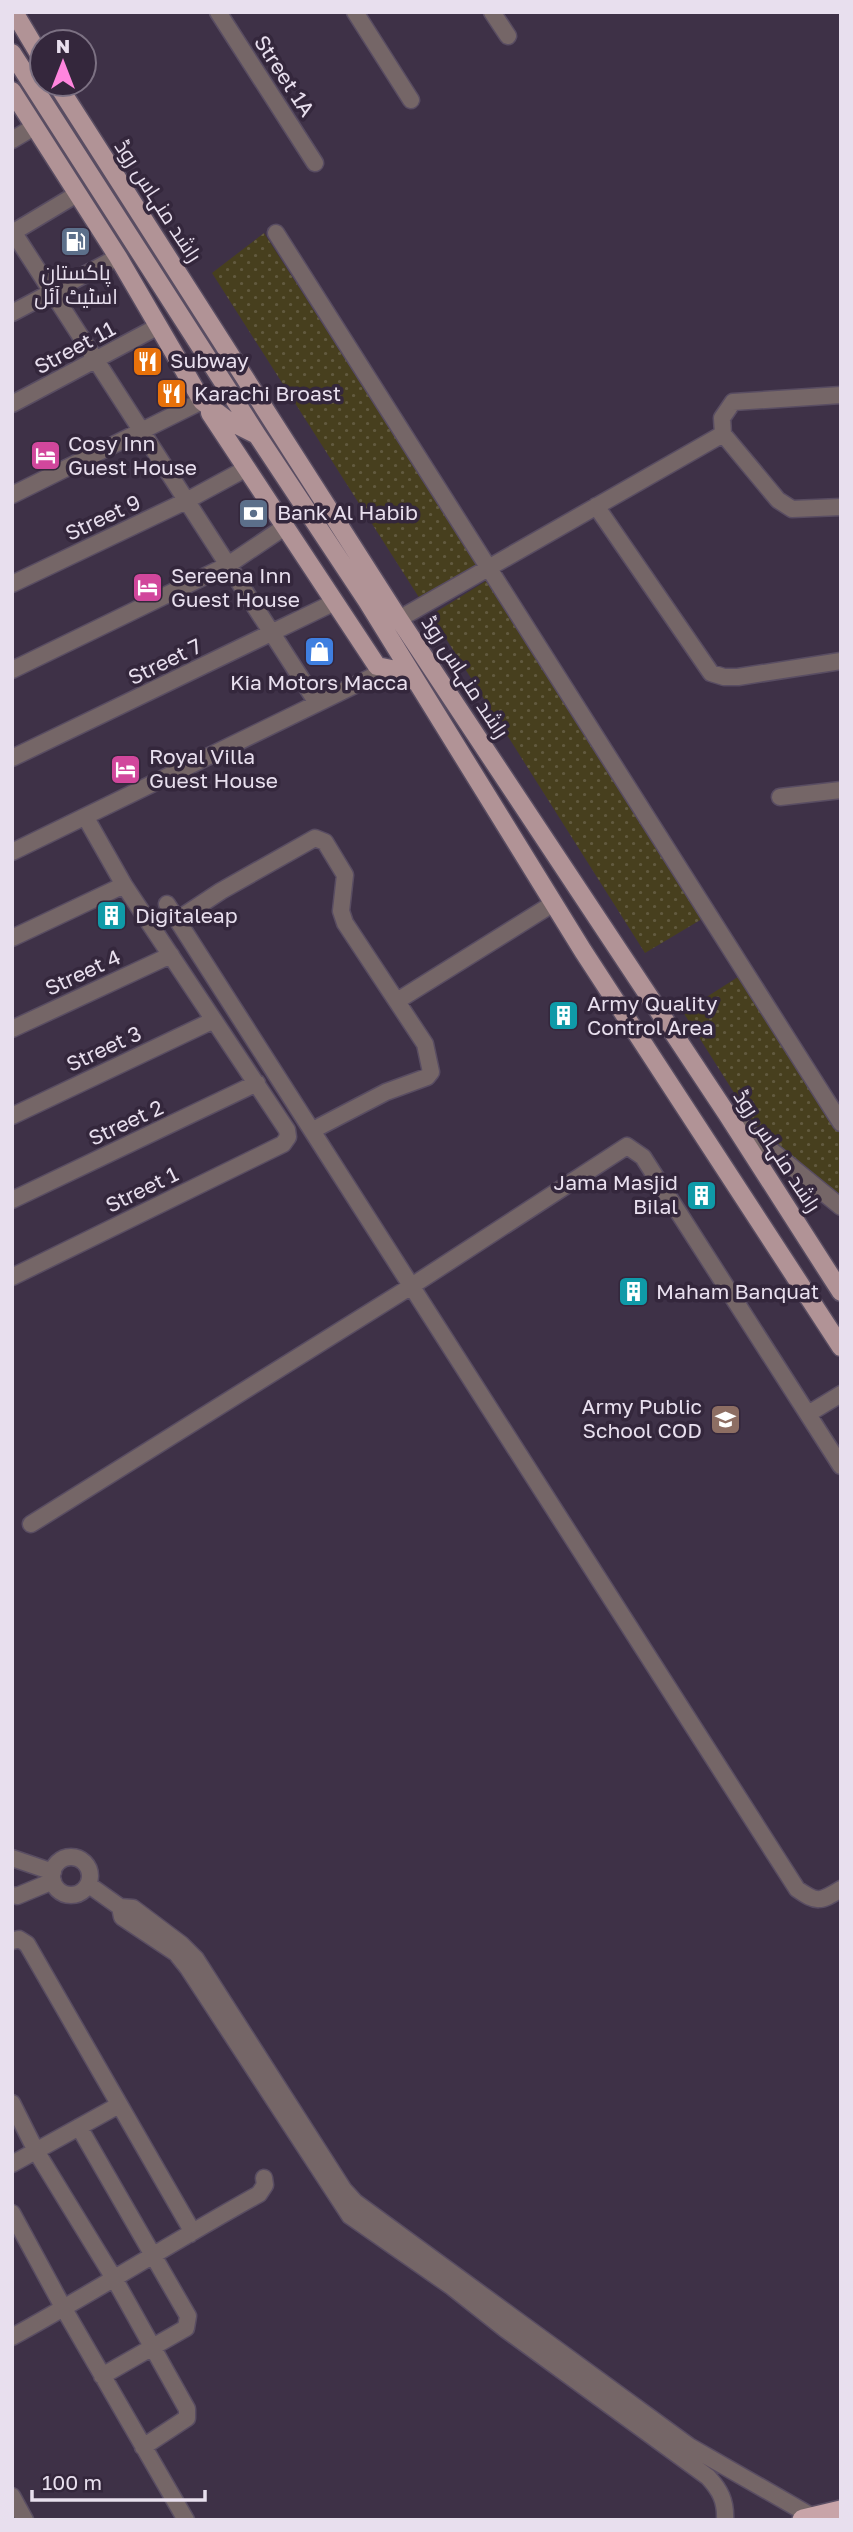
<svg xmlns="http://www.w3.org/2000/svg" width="853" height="2532" viewBox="0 0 853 2532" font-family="'Golos Text',Cairo,sans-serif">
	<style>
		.sand { fill: url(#sand-dots) }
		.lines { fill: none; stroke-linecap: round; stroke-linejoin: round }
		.minor-casing { stroke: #594d62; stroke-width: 19 }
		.major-casing { stroke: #594d62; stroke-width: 21 }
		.highway-casing { stroke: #594d62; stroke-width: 24 }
		.minor { stroke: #756667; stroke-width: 16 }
		.major { stroke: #b19396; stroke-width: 18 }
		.highway { stroke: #c8a4a8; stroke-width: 21 }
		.labels { text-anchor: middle; stroke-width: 7; stroke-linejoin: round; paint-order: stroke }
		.street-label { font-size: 21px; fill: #e8dfee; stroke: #34273c }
		.poi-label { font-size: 21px; fill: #e8dfee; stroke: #34273c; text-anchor: start }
	</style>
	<defs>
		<pattern id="sand-dots" width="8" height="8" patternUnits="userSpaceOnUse" patternTransform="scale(1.75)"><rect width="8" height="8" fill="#473f1e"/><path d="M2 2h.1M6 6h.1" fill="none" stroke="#625a3f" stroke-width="1.8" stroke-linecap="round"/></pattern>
	</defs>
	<rect width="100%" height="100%" fill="#3e3147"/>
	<path class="sand" d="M264,233L478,566L420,599L212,273Z
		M486,581L702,919L645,953L431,615Z
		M738,977L841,1134V1197L757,1129L683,1012Z"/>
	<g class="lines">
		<defs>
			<path id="minor" d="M218,12L315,163
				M355,12L411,100
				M492,12L508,36
				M12,140L34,127
				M12,230L317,703
				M12,233L77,194
				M276,233L841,1123
				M12,313L118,257
				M841,395L733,402L722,418L723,434L778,500L792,509L841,507
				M12,404L157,327
				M12,495L202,401
				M596,506L711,673L724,677H738L841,661
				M12,584L186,501L247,468
				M399,619L723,434
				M12,670L228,565L286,526
				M12,758L335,602
				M780,797L841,790
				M12,852L390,668
				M167,904L797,1889C817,1903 820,1902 841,1889
				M177,920L221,891L315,838L325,842L345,875L341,911L345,923L425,1044L431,1072L427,1077L386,1092L313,1130
				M12,938L124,885
				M397,1001L554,903
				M12,1029L171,955
				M12,1116L214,1020
				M734,1120L841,1207
				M12,1200L257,1083
				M12,1277L283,1144L288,1137L287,1130L124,885L86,818
				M808,1414L841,1394
				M31,1524L410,1287L627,1146L643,1157L841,1466
				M52 1876a19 19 0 1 1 38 0a19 19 0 1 1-38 0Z
				M12,1858L53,1872
				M89,1885L120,1907L133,1908L181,1944L196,1959L344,2190L355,2202L689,2446L813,2517
				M12,1895L17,1896L53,1881
				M120,1907L122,1917L176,1953L188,1968L350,2216L452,2287L505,2329L708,2477C720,2490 726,2501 725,2520
				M12,1941L19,1939L27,1944L191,2229L190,2234
				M12,2103L36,2151L115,2280L187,2409V2418L143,2447
				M79,2127L188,2316L186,2328L102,2376
				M12,2164L119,2105
				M12,2213L64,2309L186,2520
				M12,2337C96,2291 176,2240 259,2194L265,2185L264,2178
				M12,2496L25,2520"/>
			<path id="major" d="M14,12L42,59
				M12,53L257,435L367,601L583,951L841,1347
				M57,84L399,619L727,1114L841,1292
				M12,91L118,257L202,401L227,420L257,435
				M210,413L377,666L396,670L414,681"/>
			<path id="highway" d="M803,2520L841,2511"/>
		</defs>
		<use href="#minor" class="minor-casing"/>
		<use href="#major" class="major-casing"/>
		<use href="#highway" class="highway-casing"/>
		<use href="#minor" class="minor"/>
		<use href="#major" class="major"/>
		<use href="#highway" class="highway"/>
	</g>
	<defs>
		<symbol id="fuel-square" viewBox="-11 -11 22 22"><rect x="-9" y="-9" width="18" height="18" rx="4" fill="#5c6f8a" stroke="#34273c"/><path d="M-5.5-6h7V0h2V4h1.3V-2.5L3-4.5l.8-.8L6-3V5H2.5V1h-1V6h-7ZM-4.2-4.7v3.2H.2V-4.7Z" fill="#fff"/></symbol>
		<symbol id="restaurant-square" viewBox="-11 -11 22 22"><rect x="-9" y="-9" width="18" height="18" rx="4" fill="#e8710a" stroke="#34273c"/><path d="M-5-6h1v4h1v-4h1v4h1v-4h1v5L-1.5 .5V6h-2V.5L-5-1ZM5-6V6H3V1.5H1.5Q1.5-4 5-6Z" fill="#fff"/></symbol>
		<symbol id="hotel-square" viewBox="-11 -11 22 22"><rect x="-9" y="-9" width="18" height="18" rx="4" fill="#d1479c" stroke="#34273c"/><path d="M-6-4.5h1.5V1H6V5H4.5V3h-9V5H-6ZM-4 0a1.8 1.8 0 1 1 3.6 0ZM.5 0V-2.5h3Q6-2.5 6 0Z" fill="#fff"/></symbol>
		<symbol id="bank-square" viewBox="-11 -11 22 22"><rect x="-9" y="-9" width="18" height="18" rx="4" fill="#5c6f8a" stroke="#34273c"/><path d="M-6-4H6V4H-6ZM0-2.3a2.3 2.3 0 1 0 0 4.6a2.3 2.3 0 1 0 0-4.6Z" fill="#fff"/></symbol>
		<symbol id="shop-square" viewBox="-11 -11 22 22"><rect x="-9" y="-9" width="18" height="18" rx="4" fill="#3f7fe0" stroke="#34273c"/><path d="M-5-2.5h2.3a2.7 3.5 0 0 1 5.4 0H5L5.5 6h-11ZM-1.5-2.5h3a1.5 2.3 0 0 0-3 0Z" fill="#fff"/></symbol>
		<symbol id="building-square" viewBox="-11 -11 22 22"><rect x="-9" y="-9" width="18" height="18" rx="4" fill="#0f9aa8" stroke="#34273c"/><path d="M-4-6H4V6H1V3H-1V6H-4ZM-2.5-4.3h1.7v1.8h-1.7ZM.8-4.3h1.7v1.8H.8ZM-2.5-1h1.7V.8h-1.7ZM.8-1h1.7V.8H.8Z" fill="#fff"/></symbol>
		<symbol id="university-square" viewBox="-11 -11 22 22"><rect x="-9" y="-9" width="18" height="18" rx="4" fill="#8d6e63" stroke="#34273c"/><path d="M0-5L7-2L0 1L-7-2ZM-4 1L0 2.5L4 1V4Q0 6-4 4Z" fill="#fff"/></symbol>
	</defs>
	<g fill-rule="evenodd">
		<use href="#fuel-square" x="58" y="224" width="35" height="35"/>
		<use href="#restaurant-square" x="130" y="344" width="35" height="35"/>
		<use href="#restaurant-square" x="154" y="376" width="35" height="35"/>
		<use href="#hotel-square" x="28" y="438" width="35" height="35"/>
		<use href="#bank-square" x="236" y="496" width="35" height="35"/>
		<use href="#hotel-square" x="130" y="570" width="35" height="35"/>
		<use href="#shop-square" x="302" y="634" width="35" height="35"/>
		<use href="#hotel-square" x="108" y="752" width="35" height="35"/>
		<use href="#building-square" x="94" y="898" width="35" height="35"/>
		<use href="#building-square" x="546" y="998" width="35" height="35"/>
		<use href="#building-square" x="684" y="1178" width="35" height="35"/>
		<use href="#building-square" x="616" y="1274" width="35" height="35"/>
		<use href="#university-square" x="708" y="1402" width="35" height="35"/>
	</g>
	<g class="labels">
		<g class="street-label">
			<text transform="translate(284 76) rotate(57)" y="7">Street 1A</text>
			<text transform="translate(158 201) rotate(57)" y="7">راشد منہاس روڈ</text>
			<text transform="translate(75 348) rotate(-28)" y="7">Street 11</text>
			<text transform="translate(103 518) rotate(-25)" y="7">Street 9</text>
			<text transform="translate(165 662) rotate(-26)" y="7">Street 7</text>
			<text transform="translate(465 677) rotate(57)" y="7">راشد منہاس روڈ</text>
			<text transform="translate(83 973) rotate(-25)" y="7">Street 4</text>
			<text transform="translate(104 1049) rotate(-25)" y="7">Street 3</text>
			<text transform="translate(126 1123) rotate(-25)" y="7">Street 2</text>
			<text transform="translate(777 1151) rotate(57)" y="7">راشد منہاس روڈ</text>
			<text transform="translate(142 1190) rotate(-26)" y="7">Street 1</text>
		</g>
		<g class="poi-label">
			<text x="76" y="280" text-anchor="middle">پاکستان<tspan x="76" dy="24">اسٹیٹ آئل</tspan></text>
			<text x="170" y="368">Subway</text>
			<text x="194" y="401">Karachi Broast</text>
			<text x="68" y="451">Cosy Inn<tspan x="68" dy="24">Guest House</tspan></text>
			<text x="277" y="520">Bank Al Habib</text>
			<text x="171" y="583">Sereena Inn<tspan x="171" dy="24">Guest House</tspan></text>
			<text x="319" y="690" text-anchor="middle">Kia Motors Macca</text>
			<text x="149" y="764">Royal Villa<tspan x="149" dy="24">Guest House</tspan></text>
			<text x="135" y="923">Digitaleap</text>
			<text x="587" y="1011">Army Quality<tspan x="587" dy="24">Control Area</tspan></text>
			<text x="678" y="1190" text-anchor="end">Jama Masjid<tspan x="678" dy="24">Bilal</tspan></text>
			<text x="656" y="1299">Maham Banquat</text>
			<text x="702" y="1414" text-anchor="end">Army Public<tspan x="702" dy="24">School COD</tspan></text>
		</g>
	</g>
	<rect width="853" height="2532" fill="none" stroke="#e8dfee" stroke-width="28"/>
	<g transform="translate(63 63)"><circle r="33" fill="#34273c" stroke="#7c7183" stroke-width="2"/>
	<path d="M0-5L12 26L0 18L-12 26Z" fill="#ff85de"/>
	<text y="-10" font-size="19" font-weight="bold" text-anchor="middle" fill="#e8dfee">N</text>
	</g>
	<path d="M32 2490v10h173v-10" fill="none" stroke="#e8dfee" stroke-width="3.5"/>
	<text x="42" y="2490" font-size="21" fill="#e8dfee" stroke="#34273c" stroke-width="5" paint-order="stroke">100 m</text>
</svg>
